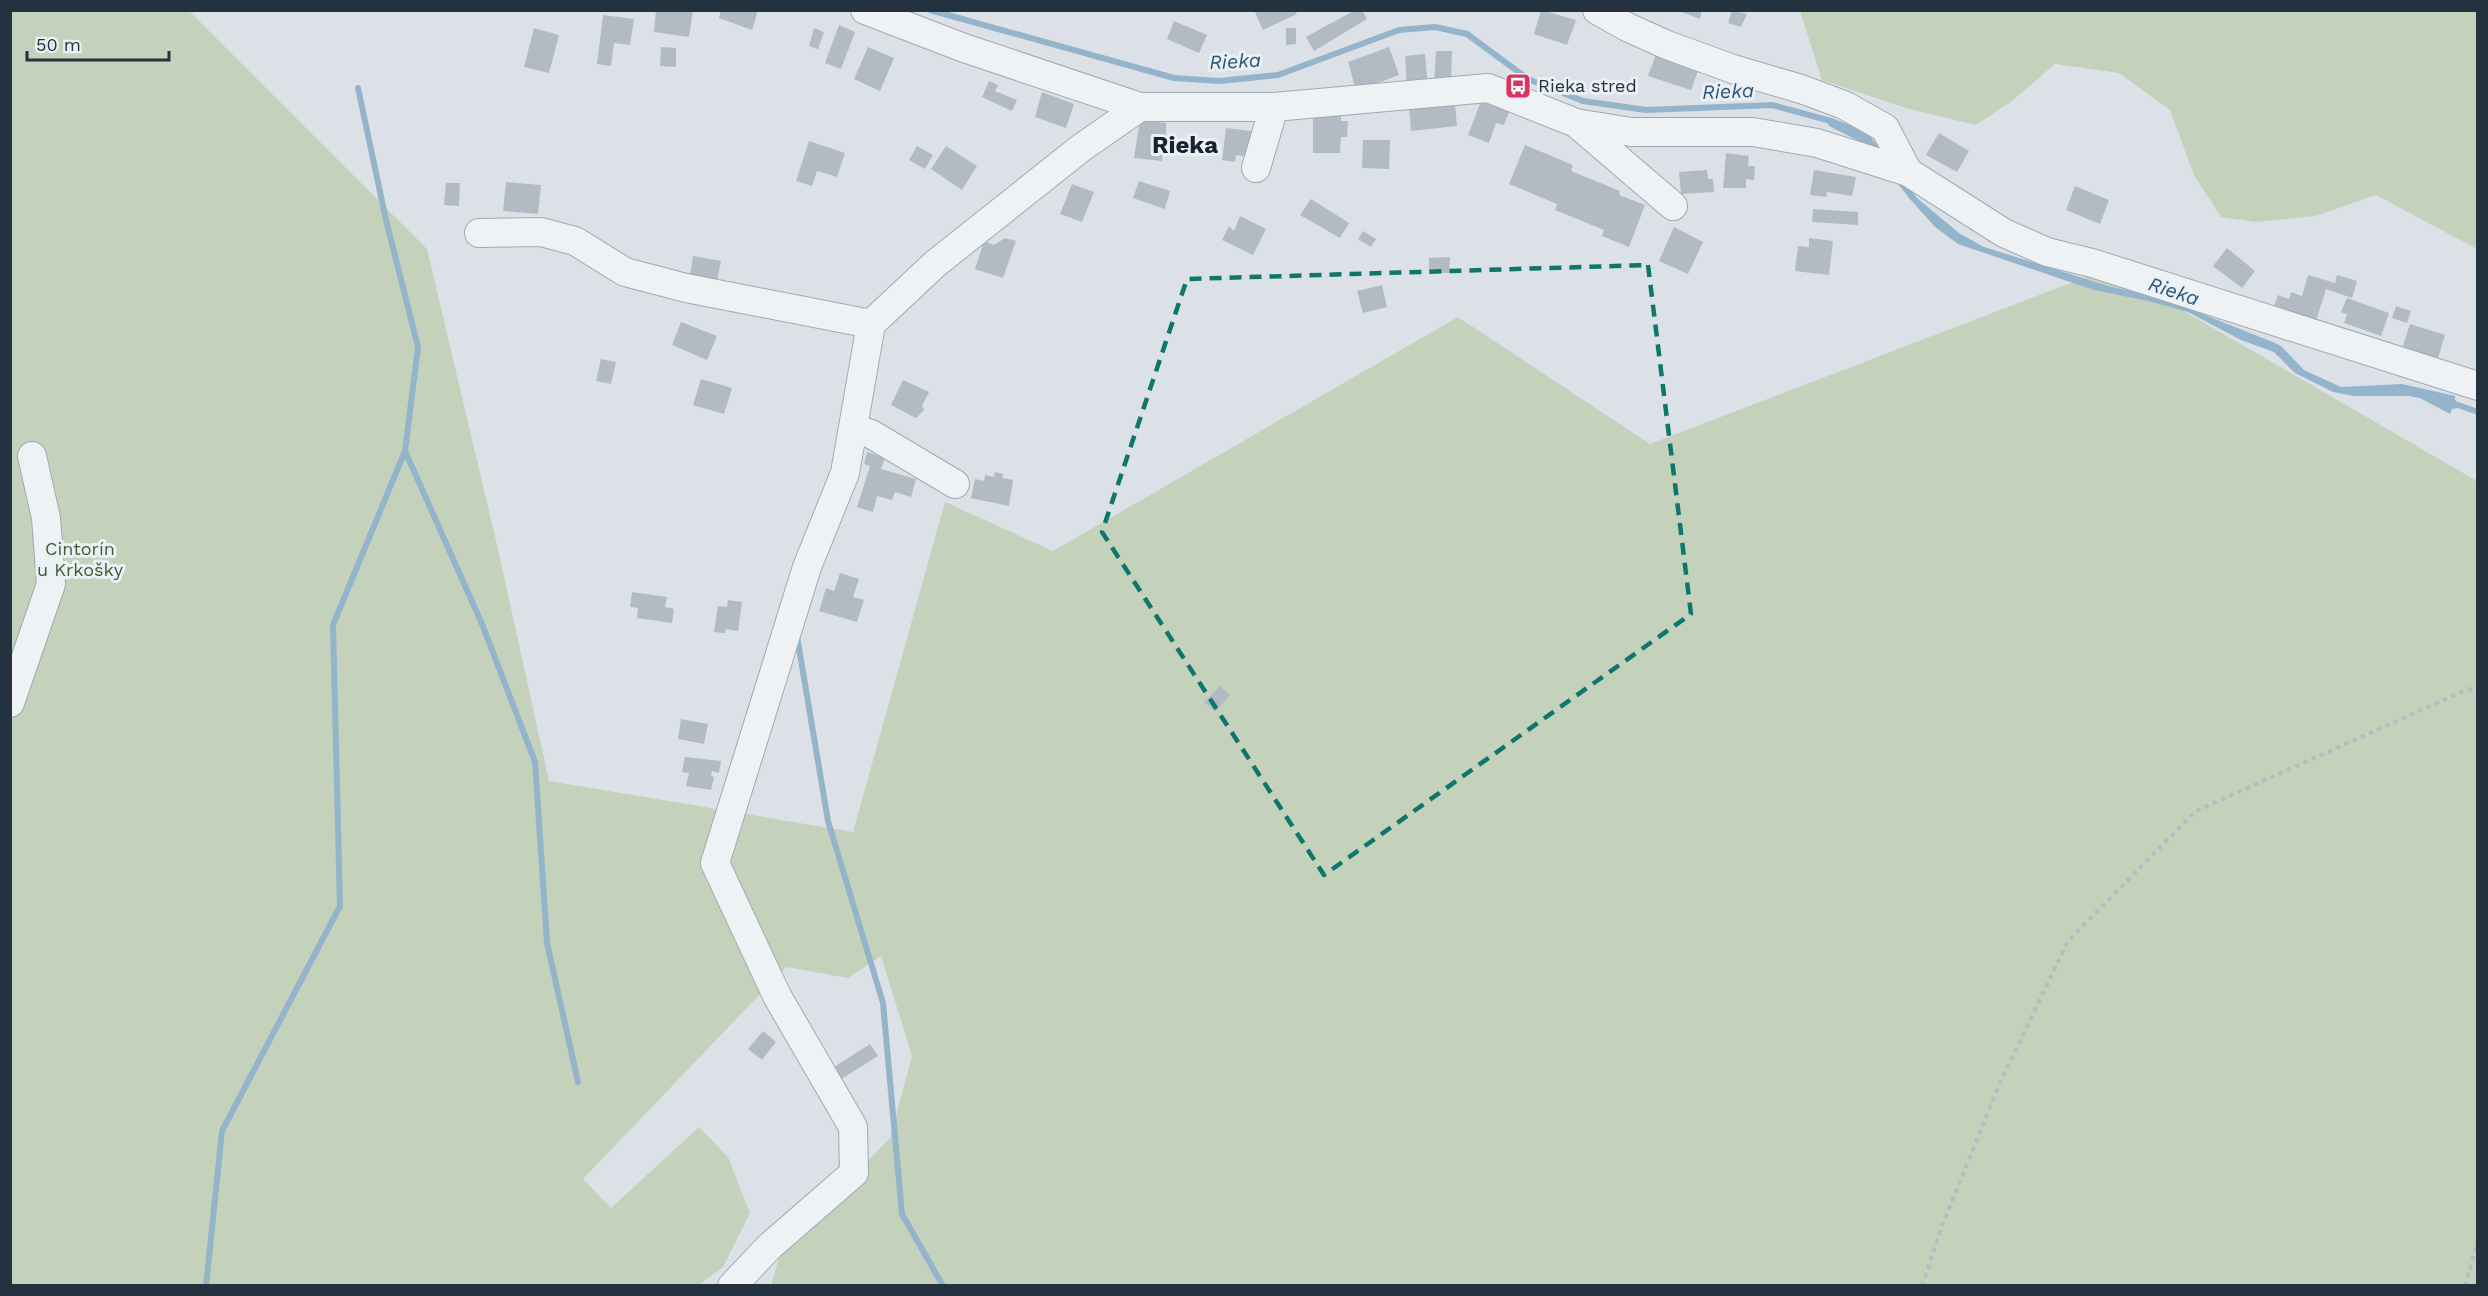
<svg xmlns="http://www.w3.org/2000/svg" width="2488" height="1296" viewBox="0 0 2488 1296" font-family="'Work Sans',sans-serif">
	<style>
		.green { fill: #c4d2bc }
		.water { fill: #93b4cb }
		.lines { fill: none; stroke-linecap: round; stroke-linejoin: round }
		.stream { stroke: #93b4cb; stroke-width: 6 }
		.building { fill: #b2bbc4 }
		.minor-casing { stroke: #a0a9b1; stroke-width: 30 }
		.path { stroke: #b5bcc2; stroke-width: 4; stroke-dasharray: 4.5 4.5; stroke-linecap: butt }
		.minor { stroke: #eef2f5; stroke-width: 28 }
		.marked { fill: none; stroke: #0f766e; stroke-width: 4.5; stroke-dasharray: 12 8; stroke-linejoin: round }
		.labels { text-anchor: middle; stroke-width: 6; stroke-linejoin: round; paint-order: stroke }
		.poi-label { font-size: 18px; fill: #24313f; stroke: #ebf0f5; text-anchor: start }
		.park-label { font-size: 18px; fill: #3d5b30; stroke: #ebf0f5 }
		.water-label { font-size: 20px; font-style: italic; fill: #2b5476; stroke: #ebf0f5 }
		.district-label { font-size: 24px; font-weight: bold; fill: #17212f; stroke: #ebf0f5 }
	</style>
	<rect width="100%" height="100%" fill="#dbe1e7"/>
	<path class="green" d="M10,11H189L427,249L498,549L549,781L853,832L945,502L1053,551L1458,317L1650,444L2089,276L2175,306L2477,481V1285H771L781,1251L890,1138L912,1056L881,956L848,978L786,967L583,1179L611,1208L699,1127L728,1157L750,1213L723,1267L699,1285H11Z
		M1800,11H2477V249L2376,195L2315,216L2256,222L2221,217L2194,175L2170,110L2119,73L2055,64L2012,101L1976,125L1909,109L1822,80Z"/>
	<path class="water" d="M1832,118L1852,126L1871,137L1917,198L1959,233L1984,247L2108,286L2152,296L2180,305L2275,343L2281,346L2304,370L2341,387L2402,384L2455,396V400L2464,407L2452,409L2450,414L2420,398L2409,396H2354L2333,392L2295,373L2274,352L2241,340L2188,312L2148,301L2094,290L1958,244L1935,227L1909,198L1869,146L1829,126L1826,119Z"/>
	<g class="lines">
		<path class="stream" d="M930,10L1174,78L1219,81L1278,75L1399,30L1435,27L1467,34L1528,79L1583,101L1646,110L1772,105L1831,121
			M358,88L386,220L418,347L405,451L482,624L535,762L547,943L578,1082
			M2458,405L2478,412
			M797,636L828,821L883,1003L902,1214L943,1286
			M206,1286L222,1131L340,906L333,625L405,451"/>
	</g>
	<path class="building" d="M656,10L693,11L689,37L654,32Z
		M721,10H758L752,30L719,18Z
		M1254,10H1295L1297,14L1263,30Z
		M1355,10H1362L1367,19L1314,51L1306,37Z
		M1541,10L1576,20L1567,45L1534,34Z
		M1676,10H1702L1700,19Z
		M1732,10L1747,14L1741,27L1728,23Z
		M603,15L634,19L630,45L614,43L611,66L597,64Z
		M1174,21L1207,35L1199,53L1167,39Z
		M839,25L855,32L841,69L825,63Z
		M534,28L559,35L549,73L524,67Z
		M814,28L824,32L818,49L809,46Z
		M1286,28H1296V44L1286,45Z
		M661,47L676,48V67L660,66Z
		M868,47L894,58L880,91L854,79Z
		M1389,47L1399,75L1356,91L1348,62Z
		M1436,51H1452L1451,83H1434Z
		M1425,54L1428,87L1407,89L1405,56Z
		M1656,54L1699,68L1691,90L1648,76Z
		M989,81L998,85L995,91L1017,100L1012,111L982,97Z
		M1042,92L1074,104L1066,128L1035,117Z
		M1481,101L1509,112L1504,125L1496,123L1489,143L1468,135Z
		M1455,103L1457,126L1411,131L1409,108Z
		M1313,114L1341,115V121H1348L1347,137H1341L1340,153H1313Z
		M1140,120L1166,123V151H1163L1162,161L1134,158Z
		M1226,128L1251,131L1248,157L1236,155L1235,162L1222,160Z
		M1939,133L1969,151L1957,172L1926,155Z
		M1363,140H1390L1389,169L1362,168Z
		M809,141L845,153L837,177L817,171L812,186L796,181Z
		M1525,145L1573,165L1571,171L1620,191L1619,195L1645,205L1629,247L1602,236L1604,230L1555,210L1557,204L1509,184Z
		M917,146L933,155L925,169L909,160Z
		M946,146L977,166L962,190L931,169Z
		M1726,153L1749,156L1748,166H1755L1754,180L1746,179V188H1723Z
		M1707,170L1708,179H1713L1714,192L1681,194L1679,172Z
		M1814,170L1856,177L1852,196L1827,192L1826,197L1810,195Z
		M1139,181L1170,191L1165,209L1133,198Z
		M506,182L541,185L538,214L503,211Z
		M446,183H460L459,206L444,205Z
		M1072,184L1094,192L1082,222L1060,214Z
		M2075,186L2109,200L2100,224L2066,210Z
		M1311,199L1349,223L1340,238L1300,215Z
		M1813,209L1858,212V225L1812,222Z
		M1240,216L1266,229L1253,255L1222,240L1229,226L1234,231Z
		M1674,227L1703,242L1688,274L1659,261Z
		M1363,231L1376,239L1371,247L1358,239Z
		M1005,238L1016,241L1003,278L975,269L984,241L994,245Z
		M1809,238L1833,241L1829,275L1795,271L1798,246L1809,247Z
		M2227,248L2255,271L2242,288L2213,266Z
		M693,256L721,261L716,287L689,282Z
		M1450,257L1449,273H1429V258Z
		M2308,275L2335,283L2337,275L2357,281L2352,298L2326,289L2315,324L2273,309L2278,295L2289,299L2291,292L2302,296Z
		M1382,285L1387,307L1363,313L1357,291Z
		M2347,298L2389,313L2381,336L2344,323L2347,314L2341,312Z
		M2396,306L2411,311L2407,323L2392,318Z
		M681,322L717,336L707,360L672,345Z
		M2410,324L2445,335L2438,358L2425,354L2424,358L2409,353L2410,349L2403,346Z
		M601,359L616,362L611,384L596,381Z
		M701,379L732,388L724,414L693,405Z
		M903,380L929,392L922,406L924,410L916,418L891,405Z
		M867,452L885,458L881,469L916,479L911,497L895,492L892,500L877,496L873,512L857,507L870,466L864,464Z
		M995,472L1003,474L1002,478L1013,480L1009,506L971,498L975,479L984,481L985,475L994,477Z
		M840,573L859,579L853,597L864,600L857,622L819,611L826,588L834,591Z
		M632,592L667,597L665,607L674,609L672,623L637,618L638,608L630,607Z
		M728,600L742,602L738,631L726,629L725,633L714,632L718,606L727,607Z
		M1220,686L1230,695L1215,712L1204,702Z
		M681,719L708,724L704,744L678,739Z
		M685,757L721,761L719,773L712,771L711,776L714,777L711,790L686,786L689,773L682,772Z
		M763,1031L776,1042L762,1060L748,1049Z
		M870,1044L878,1056L838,1081L831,1069Z"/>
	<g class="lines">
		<defs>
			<path id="minor" d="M865,10L964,48L1140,107H1274L1488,88L1576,123L1631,132H1753L1817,143L1908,172L2004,233L2047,252L2092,263L2478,386
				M1597,10L1627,27L1667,45L1733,69L1801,89L1844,105L1885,128L1908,172
				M1576,123L1673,206
				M1256,168L1274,107
				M479,233L541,232L575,241L625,272L686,288L871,324
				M853,428L871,434L955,484
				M10,703L51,584L46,518L32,456
				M732,1286L770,1246L854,1173L853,1127L777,996L715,863L807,567L845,473L871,324L935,264L1081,148L1140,107"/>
		</defs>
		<use href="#minor" class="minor-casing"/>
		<path class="path" d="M1922,1286L1942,1226L1999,1085L2068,941L2196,811L2466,690L2478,688
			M2465,1286L2478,1240"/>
		<use href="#minor" class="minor"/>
	</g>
	<path class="marked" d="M1648,265L1691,614L1324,875L1102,532L1187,279Z"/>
	<defs>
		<symbol id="bus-square" viewBox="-11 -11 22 22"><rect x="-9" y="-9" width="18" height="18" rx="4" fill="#d9335e" stroke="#ebf0f5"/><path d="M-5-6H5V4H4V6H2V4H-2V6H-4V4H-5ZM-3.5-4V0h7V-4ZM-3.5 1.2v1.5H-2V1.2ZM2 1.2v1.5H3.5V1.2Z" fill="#fff"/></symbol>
	</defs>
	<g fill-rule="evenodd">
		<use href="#bus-square" x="1503" y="71" width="30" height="30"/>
	</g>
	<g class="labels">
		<g class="poi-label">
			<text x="1538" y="92">Rieka stred</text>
		</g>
		<g class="park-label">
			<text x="80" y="555">Cintorín<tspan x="80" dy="21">u Krkošky</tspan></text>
		</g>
		<g class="water-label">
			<text transform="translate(1235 61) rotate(-3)" y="7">Rieka</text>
			<text transform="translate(1728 91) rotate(-2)" y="7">Rieka</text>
			<text transform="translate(2174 291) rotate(18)" y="7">Rieka</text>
		</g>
		<g class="district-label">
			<text x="1185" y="153">Rieka</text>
		</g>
	</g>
	<rect width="2488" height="1296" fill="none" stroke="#24313f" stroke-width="24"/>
	<path d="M27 51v9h142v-9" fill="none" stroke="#24313f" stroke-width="3"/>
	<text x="36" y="51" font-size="18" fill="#24313f" stroke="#ebf0f5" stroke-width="4.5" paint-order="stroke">50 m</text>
</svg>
